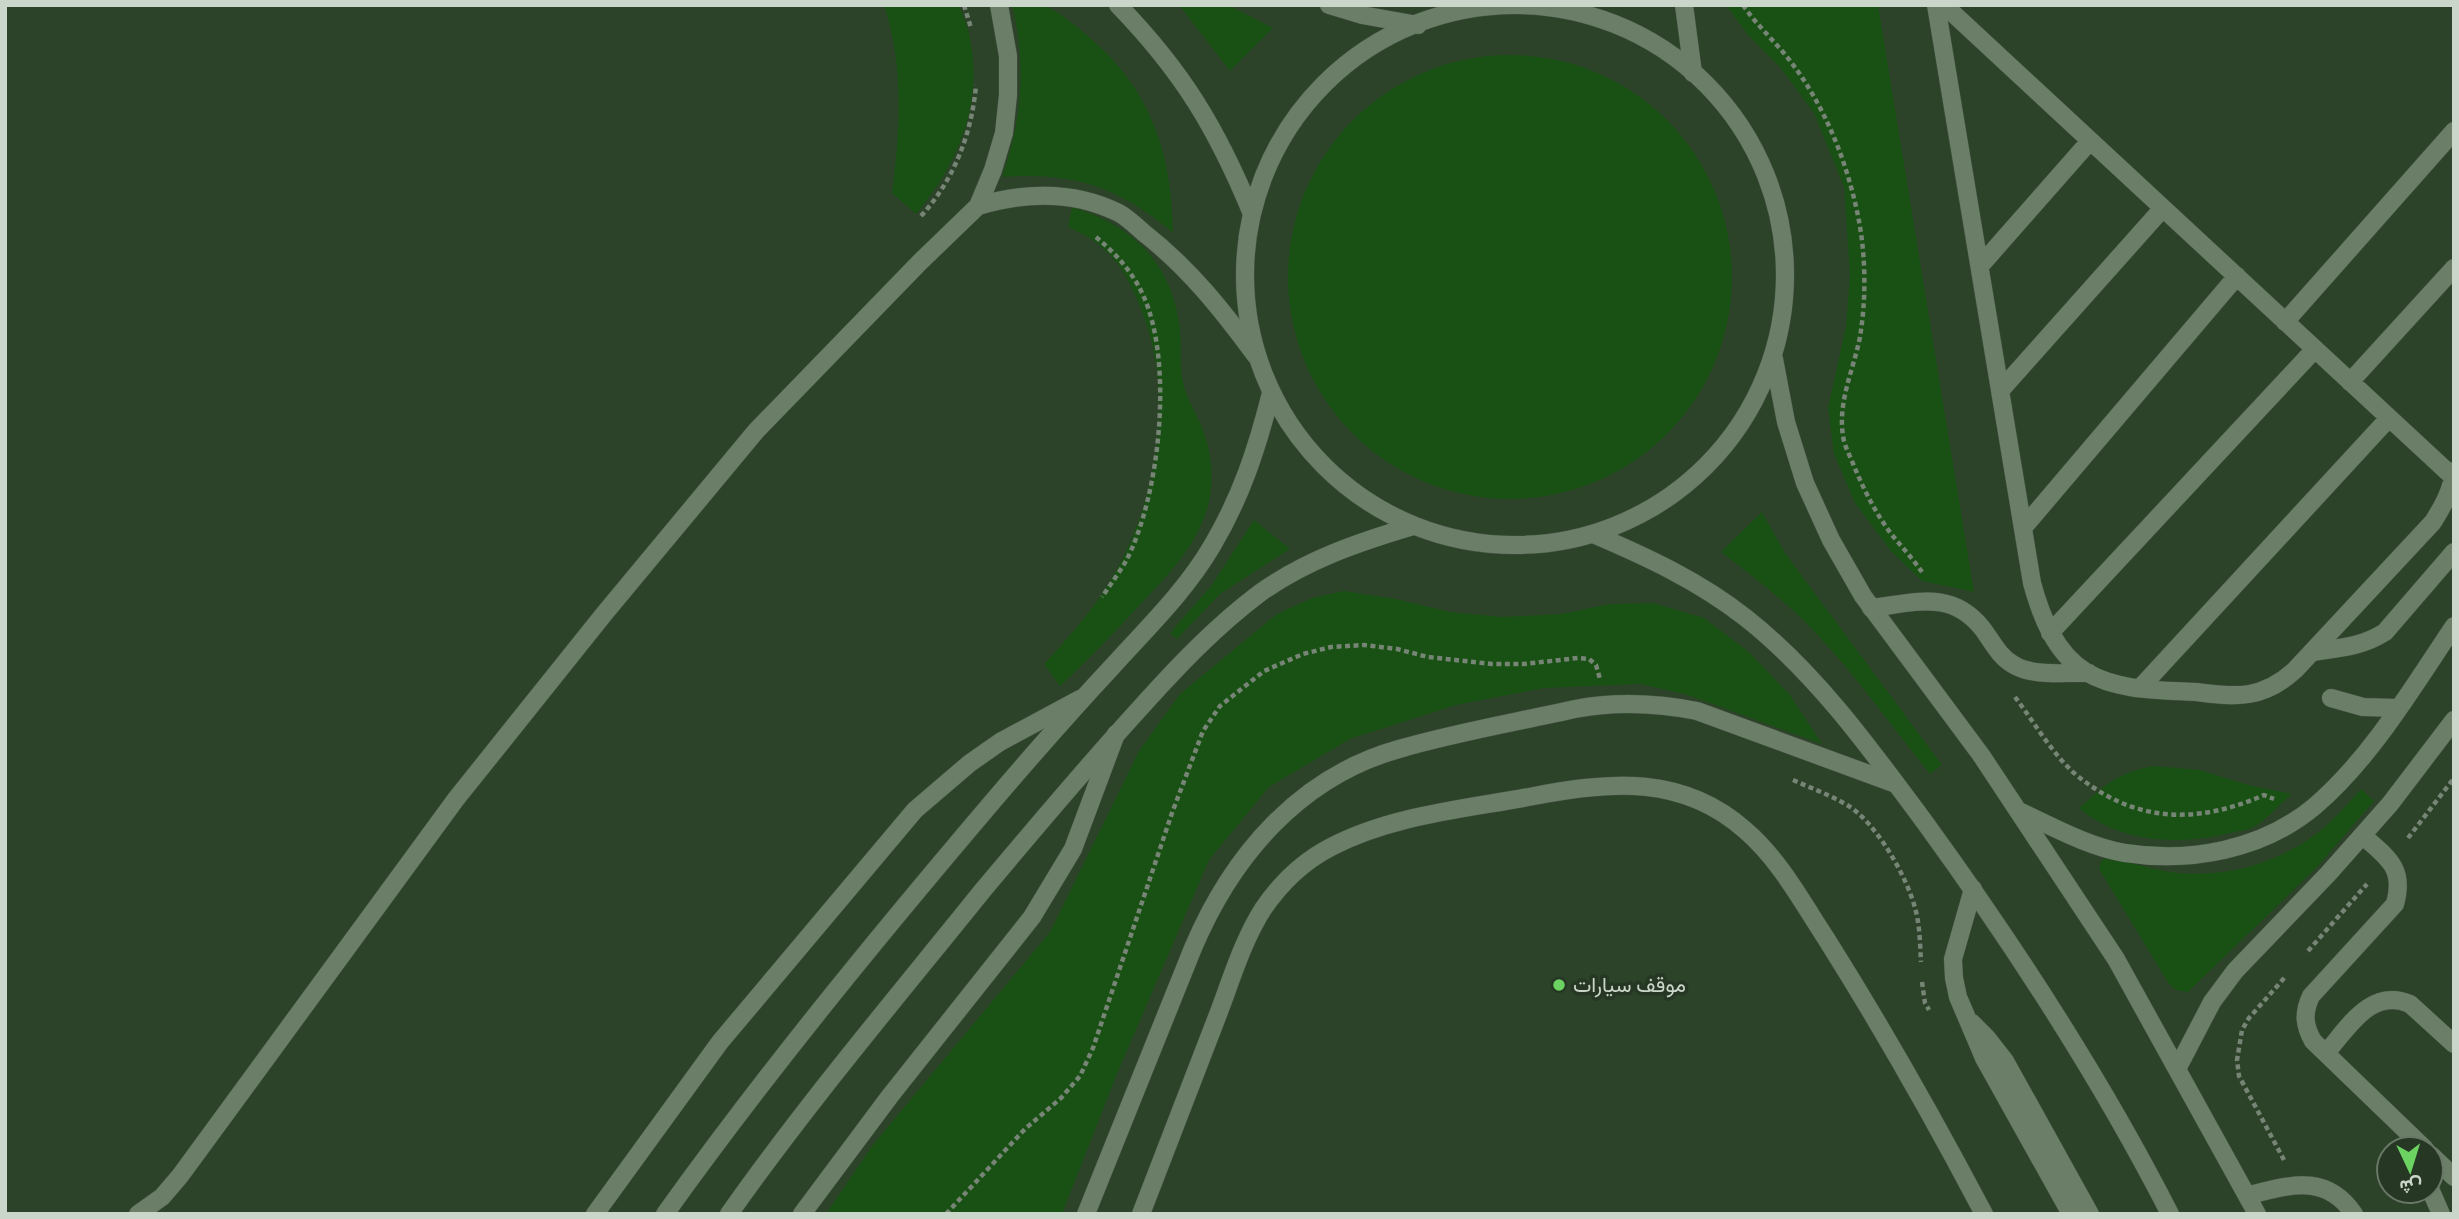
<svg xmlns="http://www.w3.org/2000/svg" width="2459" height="1219" viewBox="0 0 2459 1219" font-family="'Exo 2',Vazirmatn,sans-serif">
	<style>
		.built { fill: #2c4229; fill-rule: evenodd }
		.green { fill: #195014 }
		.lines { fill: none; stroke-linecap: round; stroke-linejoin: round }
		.service-casing { stroke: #445242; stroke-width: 19 }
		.tertiary-casing { stroke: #445242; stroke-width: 19 }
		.path { stroke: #768575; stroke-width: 4.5; stroke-dasharray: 5 3.5; stroke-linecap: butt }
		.service { stroke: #6b7e68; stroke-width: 18 }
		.tertiary { stroke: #6b7e68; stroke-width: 18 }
		.poi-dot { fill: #6cd362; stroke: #263824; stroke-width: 2.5 }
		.labels { text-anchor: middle; stroke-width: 7; stroke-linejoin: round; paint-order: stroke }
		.poi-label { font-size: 21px; fill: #cbd6ca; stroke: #263824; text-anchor: start }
	</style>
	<rect width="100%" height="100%" fill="#263824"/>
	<path class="built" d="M5,5H2454V1214H5ZM2389,1149H2431V1191H2389Z"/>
	<path class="green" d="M884,5H959C992,80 966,155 916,214L892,193C900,131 904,65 884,5Z
		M1012,5C1022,5 1036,3 1045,6C1060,12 1076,26 1089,37C1151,89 1172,154 1173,233C1119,187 1073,172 1002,177C1022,121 1027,64 1012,5Z
		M1179,5H1228L1273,28L1230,71Z
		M1726,5H1878L1974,592L1922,581L1891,551L1855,503L1834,454L1828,408L1846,326L1850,276L1844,187L1814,113L1779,66L1748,35Z
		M1288 277a222 222 0 1 1 444 0a222 222 0 1 1-444 0Z
		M1072,207C1134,226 1172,263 1180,329C1182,347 1179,364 1183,382C1186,398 1195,411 1201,425C1214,456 1216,492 1202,523C1188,556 1162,581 1138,607C1113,634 1087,661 1060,686L1044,664C1065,641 1085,619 1102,594C1155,514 1178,403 1142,312C1126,270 1111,246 1068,227Z
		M1762,512L1785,553L1942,765L1930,774C1888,722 1848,664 1800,617C1775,593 1748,573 1721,552Z
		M1254,520L1290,549L1220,594L1177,639L1170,633L1211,586Z
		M1344,591L1396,599L1450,612L1502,617L1561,614L1610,604L1653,603L1704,618L1749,652L1790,695L1822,744L1688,695L1640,684L1544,688L1456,705L1350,739L1269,787L1209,860L1117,1074L1062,1214H826L872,1146L1050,932L1139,751L1180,694L1277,614L1312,598Z
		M2153,766L2200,770L2248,785L2292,794C2280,804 2268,819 2255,826C2249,830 2240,831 2234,832C2183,846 2120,844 2079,808C2107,784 2115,774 2153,766Z
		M2361,789L2374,801L2316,868L2188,992L2176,990L2169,984L2099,869L2101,861L2106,858C2131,861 2154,871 2179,873C2233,878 2288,860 2328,824C2340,813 2350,801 2361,789Z"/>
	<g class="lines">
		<defs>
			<path id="service" d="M1936,5L2032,583C2041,616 2055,653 2086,672C2118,691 2160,690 2196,692C2213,694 2232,697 2249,694C2267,691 2282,682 2295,670L2433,522C2443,506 2452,490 2454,471
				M1944,5L2453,477
				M978,206C1025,192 1073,190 1119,213C1128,218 1136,226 1144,233C1189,268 1223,311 1256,356
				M1980,266L2090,141
				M2285,322L2454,131
				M2350,382L2454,268
				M2000,391L2163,208
				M2023,528L2237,276
				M1871,608C1914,603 1951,589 1982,628C1992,641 1999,657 2014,665C2034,677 2066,672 2089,673
				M2050,633L2315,349
				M2312,652C2338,648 2362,647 2385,632L2454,552
				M2140,688L2389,418
				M2331,698L2363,707L2398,708
				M2363,836C2388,858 2405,868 2395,904L2311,996C2303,1013 2304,1025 2313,1041L2425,1149
				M1973,889L1953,959L1954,978L1958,997L1984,1058L2071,1214
				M1971,1022L1987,1038L2005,1061L2090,1214
				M2326,1053C2348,1028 2371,987 2410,1004L2454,1044
				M2431,1155L2454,1177
				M2431,1191L2441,1214
				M2248,1195C2289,1186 2325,1172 2354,1214
				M138,1214L162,1197L180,1176L456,799L604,614L756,431L920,262L978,206L993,170L1004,133L1008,95V56L999,5
				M595,1214L720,1042L915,810L970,763L1000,742L1080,699
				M802,1214L890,1096L1032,917L1073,849L1116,734
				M1086,1214L1193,948C1232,856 1299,777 1399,749C1457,732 1517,722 1575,709C1617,701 1656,703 1697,711L1896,784
				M1141,1214C1166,1148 1192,1083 1217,1017C1231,981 1242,942 1263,909C1280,884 1304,861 1331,847C1392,815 1466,809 1534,796C1610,781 1683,775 1745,830C1780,860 1802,902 1827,940C1883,1029 1935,1121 1984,1214"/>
			<path id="tertiary" d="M1118,5C1183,72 1217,129 1252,214
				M1329,5L1362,15L1418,25
				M1684,5L1693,73
				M1245 275a270 270 0 1 1 540 0a270 270 0 1 1-540 0Z
				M1774,359L1786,422L1805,483L1831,540L1863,596L1981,755L2116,959L2257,1214
				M1593,534C1647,557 1699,581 1746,618C1817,674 1872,751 1926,824C2016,948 2100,1077 2170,1214
				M2021,812C2053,827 2089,847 2125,853C2190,863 2263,850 2315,806C2371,758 2413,687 2454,626
				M2177,1069L2212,1002L2235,971L2328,874L2390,804L2454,720
				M665,1214C766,1073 876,939 988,807C1028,760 1069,713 1111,668C1146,629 1185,592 1212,546C1241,497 1257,449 1271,393
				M729,1214C808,1102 897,997 983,890C1035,828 1087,766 1142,706C1178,666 1216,626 1260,593C1306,560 1359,542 1413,526"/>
		</defs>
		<use href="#service" class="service-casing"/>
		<use href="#tertiary" class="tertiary-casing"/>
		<path class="path" d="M964,5L971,28
			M1743,5C1757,26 1776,42 1791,62C1826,108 1848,164 1859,221C1866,259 1866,300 1860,337C1853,372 1836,405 1844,441C1846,449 1851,458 1854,466C1864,490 1876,514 1892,535C1902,547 1913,559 1922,572
			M921,216C954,180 972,133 976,85
			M1096,237C1115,253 1132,271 1143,295C1174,362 1160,496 1126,561C1119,573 1110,585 1102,597
			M2015,697C2034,722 2051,752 2074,773C2133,823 2196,825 2264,795L2274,799
			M1793,780C1811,788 1830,795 1847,805C1876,822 1907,877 1915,908C1920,925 1920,945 1921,962
			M2408,838L2454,778
			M2308,951L2367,884
			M1922,982L1925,1003L1929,1010
			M2284,1160L2239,1076L2237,1060L2242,1030L2249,1018L2286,976
			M946,1214L1025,1129L1061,1098L1080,1076L1093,1048L1172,813L1203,731L1220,706L1264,671L1303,654L1331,647L1364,645L1397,649L1428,657L1492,664H1524L1578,658L1589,659L1596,665L1600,679"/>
		<use href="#service" class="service"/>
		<use href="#tertiary" class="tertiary"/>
	</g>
	<circle class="poi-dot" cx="1559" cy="985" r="7"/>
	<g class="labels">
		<g class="poi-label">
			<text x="1573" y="992">موقف سيارات</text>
		</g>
	</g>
	<rect width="2459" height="1219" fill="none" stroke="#cbd6ca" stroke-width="14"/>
	<g transform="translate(2410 1170) rotate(176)"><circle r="33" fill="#263824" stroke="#687766" stroke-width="2"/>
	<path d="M0-5L12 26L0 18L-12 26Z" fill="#6cd362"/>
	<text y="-10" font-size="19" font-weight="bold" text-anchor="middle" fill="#cbd6ca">ش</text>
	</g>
</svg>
